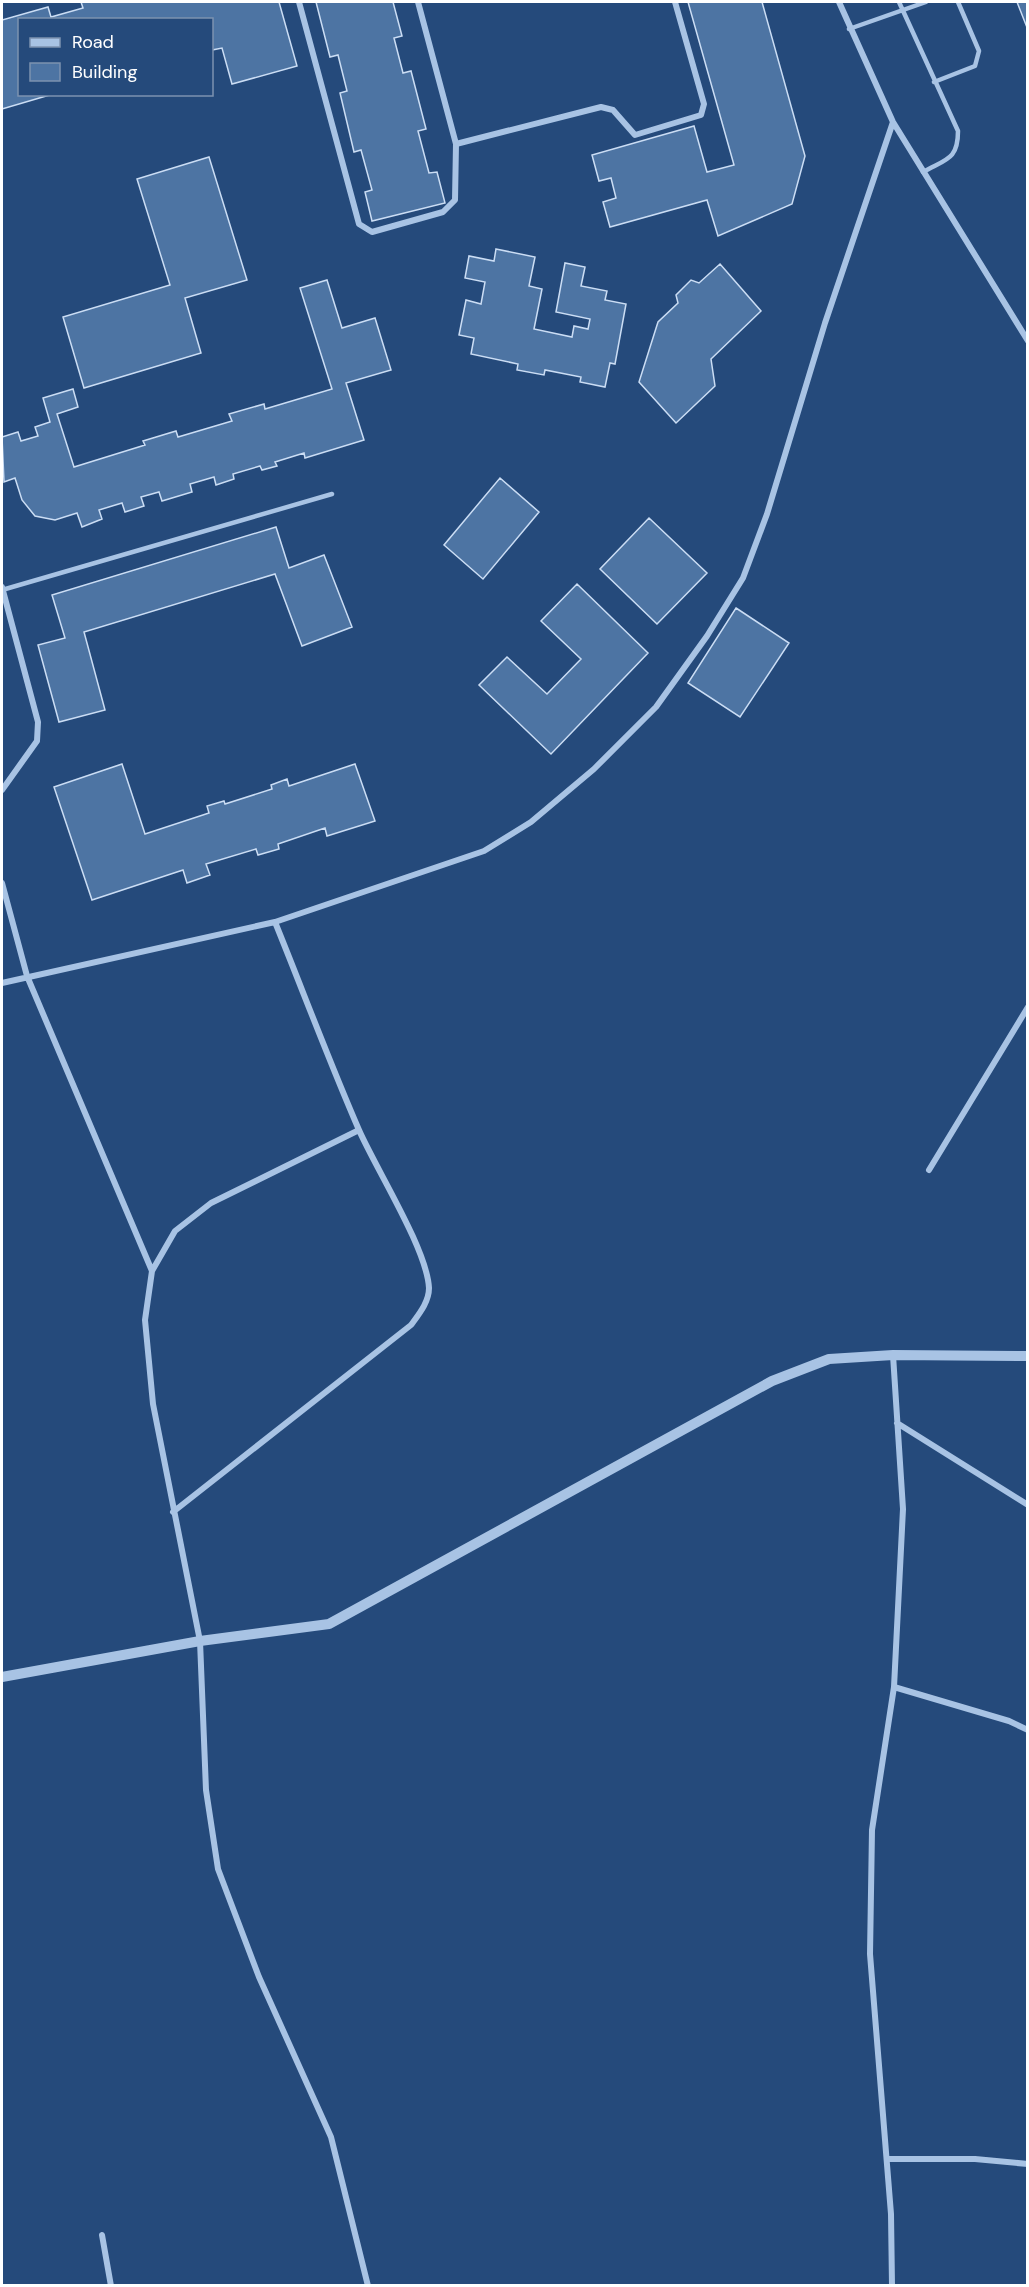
<svg xmlns="http://www.w3.org/2000/svg" width="1029" height="2287" viewBox="0 0 1029 2287" font-family="'DM Sans',sans-serif">
	<style>
		.building { fill: #4d74a3; stroke: #cbddf4; stroke-width: 1.5 }
		.lines { fill: none; stroke-linecap: round; stroke-linejoin: round }
		.service { stroke: #a8c3e4; stroke-width: 4.5 }
		.minor { stroke: #a8c3e4; stroke-width: 6 }
		.tertiary { stroke: #a8c3e4; stroke-width: 10 }
	</style>
	<rect width="100%" height="100%" fill="#254a7b"/>
	<path class="building" d="M81,2H279L297,66L232,84L222,48L212,50V20H20V94H53L2,109V20L48,7L51,17L83,8Z
		M316,2H393L402,36L394,38L403,73L411,71L426,129L418,131L429,173L437,172L445,203L372,221L365,192L372,190L361,150L354,152L340,93L347,91L338,55L330,57Z
		M688,2H762L805,156L792,204L718,236L707,200L610,227L603,202L616,198L611,178L599,181L592,155L694,126L707,172L734,165Z
		M1017,2H1028V30Z
		M209,157L247,280L185,298L201,353L84,388L63,317L170,285L137,179Z
		M496,249L535,257L529,286L542,289L534,329L572,337L574,326L588,329L590,319L556,312L565,263L585,267L581,286L607,291L605,300L626,304L615,364L610,363L605,387L580,382L581,377L545,370L544,375L517,370L518,364L471,354L474,338L459,335L466,300L481,304L485,282L465,278L469,256L494,261Z
		M720,264L761,311L711,359L715,386L676,423L639,382L658,322L678,303L676,295L691,280L699,283Z
		M327,280L342,328L375,318L391,370L346,383L364,440L305,458L304,453L275,462L277,466L262,470L260,466L233,474L234,479L216,485L214,477L190,484L192,492L162,501L159,492L141,497L144,506L125,512L122,503L99,510L102,519L82,527L77,513L55,520L35,516L22,500L15,478L4,482L2,437L18,432L21,441L38,436L35,427L50,422L43,398L73,389L78,407L57,414L74,467L145,445L143,441L176,431L178,437L232,421L229,414L264,404L265,409L332,389L300,288Z
		M500,478L539,512L483,579L444,545Z
		M649,518L707,573L657,624L600,569Z
		M276,527L289,568L324,555L352,627L302,646L275,574L84,632L105,710L59,722L38,645L65,638L52,595Z
		M577,584L648,653L551,754L479,685L507,657L547,694L581,659L541,621Z
		M736,608L789,643L740,717L688,683Z
		M122,764L145,834L209,813L207,806L224,801L225,804L272,789L271,785L287,779L289,786L355,764L375,821L327,836L325,828L278,844L279,849L258,855L256,849L206,864L210,875L187,883L183,870L92,900L54,787Z"/>
	<g class="lines">
		<path class="service" d="M899,2L958,131C958,160 946,159 923,172
			M849,29L926,2
			M934,82L975,66L979,51L958,2
			M2,590L332,494"/>
		<path class="minor" d="M299,2L359,224L372,232L443,212L455,200L456,144L418,2
			M839,2L893,122L1028,341
			M456,144L601,107L613,110L635,135L701,115L704,104L675,2
			M2,587L38,722L37,741L2,790
			M2,883L27,976L152,1271
			M2,983L275,922L484,851L531,822L594,769L656,707L707,636L743,578L767,514L825,323L893,122
			M359,1130L211,1203L175,1231L152,1271L145,1320L153,1404L200,1641L206,1790L218,1869L259,1977L331,2137L368,2286
			M929,1170L1028,1007
			M897,1423L1028,1505
			M173,1512L411,1325C419,1314 429,1302 429,1288C427,1249 376,1169 359,1130C329,1061 303,991 275,922
			M894,1687L1009,1721L1028,1730
			M887,2159H975L1028,2164
			M102,2235L111,2286
			M892,2286L891,2214L870,1954L872,1830L894,1687L903,1509L893,1355"/>
		<path class="tertiary" d="M2,1677L200,1641L329,1624L772,1381L829,1359L893,1355L1028,1356"/>
	</g>
	<rect width="1029" height="2287" fill="none" stroke="#ffffff" stroke-width="6"/>
	<rect x="18" y="18" width="195" height="78" fill="#254a7b" stroke="#7c92b0" stroke-width="1.5"/>
	<rect x="30" y="38" width="30" height="9" fill="#a8c3e4" stroke="#7c92b0" stroke-width="1.5"/>
	<text x="72" y="48" font-size="18" fill="#ffffff">Road</text>
	<rect x="30" y="63" width="30" height="18" fill="#4d74a3" stroke="#7c92b0" stroke-width="1.5"/>
	<text x="72" y="78" font-size="18" fill="#ffffff">Building</text>
</svg>
